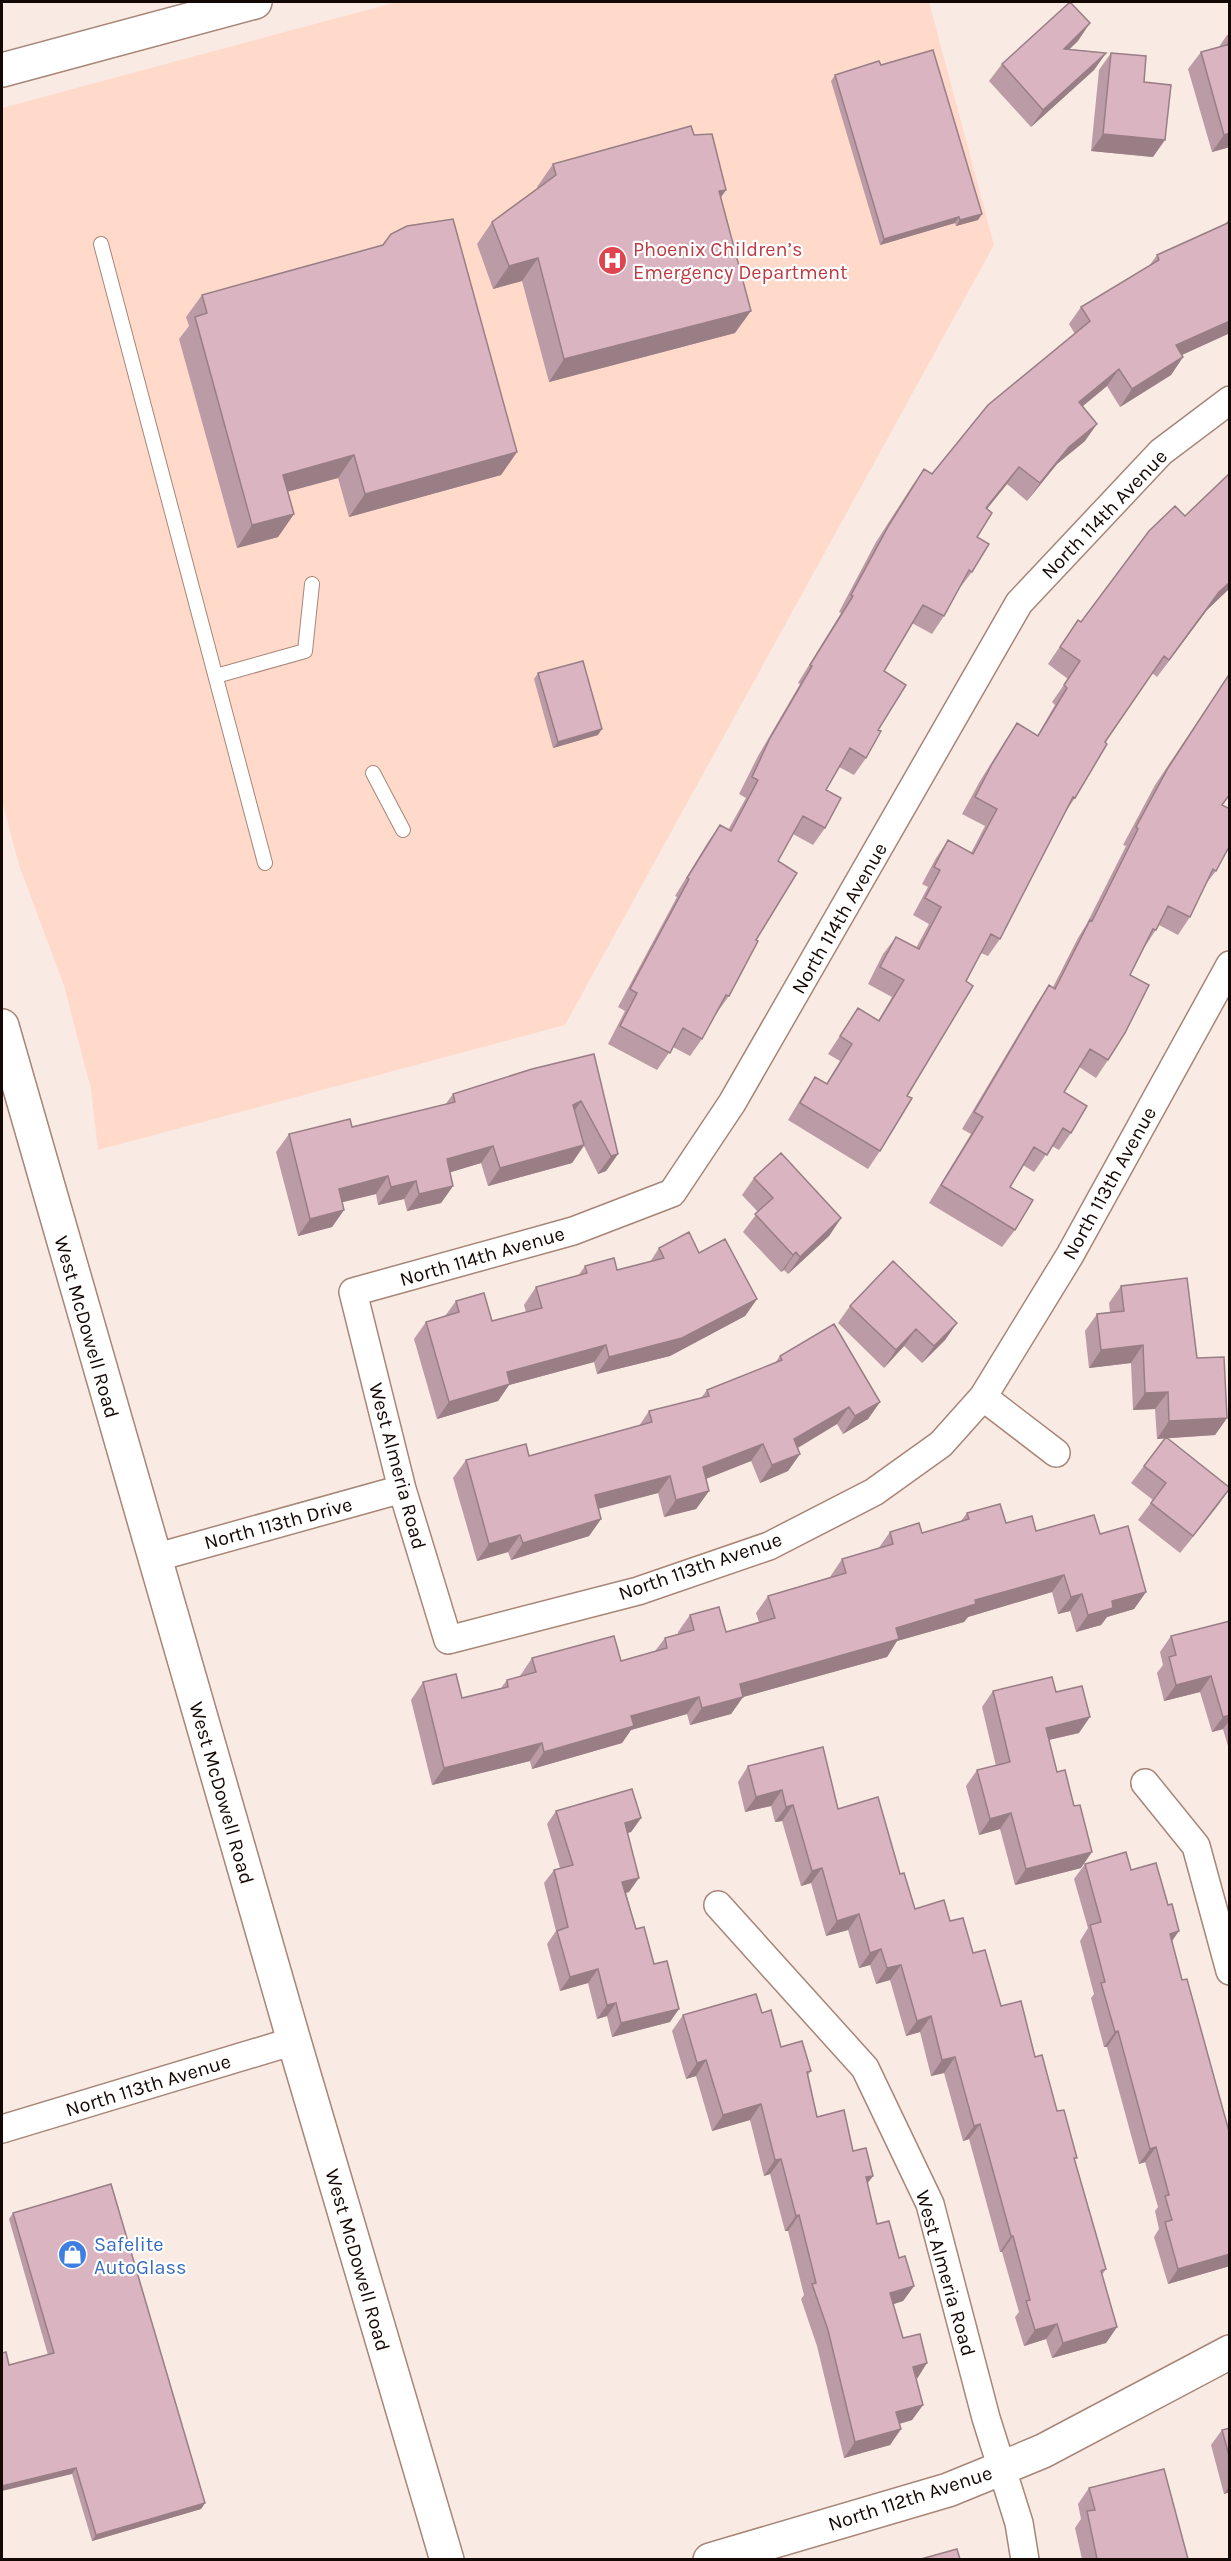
<svg xmlns="http://www.w3.org/2000/svg" width="1231" height="2561" viewBox="0 0 1231 2561" font-family="Karla,sans-serif">
	<style>
		.built { fill: #ffdacb }
		.lines { fill: none; stroke-linecap: round; stroke-linejoin: round }
		.lane-casing { stroke: #a78577; stroke-width: 16 }
		.street-casing { stroke: #a78577; stroke-width: 30 }
		.secondary-casing { stroke: #a78577; stroke-width: 36 }
		.primary-casing { stroke: #a78577; stroke-width: 36 }
		.lane { stroke: #fff; stroke-width: 14 }
		.street { stroke: #fff; stroke-width: 27 }
		.secondary { stroke: #fff; stroke-width: 33 }
		.primary { stroke: #fff; stroke-width: 33 }
		.wall { fill: #bb9ba5 }
		.shaded-wall { fill: #997e86 }
		.building { fill: #dab4c0; stroke: #997e86; stroke-width: 1.5 }
		.labels { text-anchor: middle; stroke-width: 4.5; stroke-linejoin: round; paint-order: stroke }
		.health-label { font-size: 20px; fill: #be3a42; stroke: #fff; text-anchor: start }
		.street-label { font-size: 20px; fill: #140804; stroke: #fff }
		.shop-label { font-size: 20px; fill: #366cbe; stroke: #fff; text-anchor: start }
	</style>
	<rect width="100%" height="100%" fill="#f9eae4"/>
	<path class="built" d="M397,2H929L994,245L565,1025L98,1150L91,1089L64,986L19,865L2,801V108Z"/>
	<g class="lines">
		<defs>
			<path id="lane" d="M101,244L265,863
				M216,676L305,651L312,584
				M373,773L403,830"/>
			<path id="street" d="M1230,400L1161,452L1019,603L732,1103L672,1193L573,1231L353,1292L402,1489L448,1640L638,1591L769,1546L874,1492L941,1444L983,1397L1070,1255L1230,965
				M983,1397L1056,1453
				M154,1558L402,1489
				M1145,1783L1196,1846L1230,1971
				M718,1905L865,2068L930,2204L986,2418L1019,2523L1025,2560
				M2,2129L294,2041"/>
			<path id="secondary" d="M2,70L255,2
				M710,2560L948,2490L1002,2468L1043,2451L1230,2352"/>
			<path id="primary" d="M2,1026L294,2041L447,2560"/>
		</defs>
		<use href="#lane" class="lane-casing"/>
		<use href="#street" class="street-casing"/>
		<use href="#secondary" class="secondary-casing"/>
		<use href="#primary" class="primary-casing"/>
		<use href="#lane" class="lane"/>
		<use href="#street" class="street"/>
		<use href="#secondary" class="secondary"/>
		<use href="#primary" class="primary"/>
	</g>
	<path class="wall" d="M1230,34V147L1212,152L1188,69L1201,52L1219,47L1227,35Z
		M1078,41L1069,49L1106,53L1094,70L1031,127L989,81L1002,64Z
		M1111,53L1144,82L1153,157L1091,151L1099,70Z
		M881,65L982,214L978,220L956,226L955,223L880,245L831,81L835,75Z
		M694,135L726,190L720,198L735,333L549,382L522,281L493,289L477,244L492,222L538,189L537,187L553,164Z
		M1230,218V333L1182,355L1183,357L1171,375L1120,407L1107,386L1083,406L1085,441L1057,464L1027,501L1007,484L987,509L977,537L972,572L959,589L944,616L932,634L912,623L884,671L878,730L866,758L854,775L839,767L826,790L825,828L813,845L793,834L778,861L756,940L729,996L716,1014V1013L702,1039L690,1056L673,1047L657,1070L608,1044L625,1011L618,1007L677,897L675,896L708,842L720,825L728,830L746,798L739,794L758,756L800,684L798,683L841,613L839,612L876,542L912,486L924,469L932,474L1075,334L1069,324L1081,307L1149,266L1157,255L1225,224Z
		M202,295L517,452L501,475L349,517L338,478L287,492L294,514L278,537L237,548L179,339L189,326L186,317Z
		M1230,473V588L1207,610L1157,677L1152,673L1105,742L1075,798L1064,814L1000,939L988,956L981,953L907,1096L880,1151L868,1169L788,1120L803,1095L815,1077L826,1084L840,1061L828,1054L858,1008L878,1021L892,997L868,984L883,954L896,937L916,948L929,924L913,915L928,887L922,884L936,858L948,840L971,853L985,826L962,814L980,781L1005,741L1017,723L1037,736L1055,705L1052,702L1068,679L1048,664L1078,620L1081,622L1185,516Z
		M538,673L598,735L553,748L534,679Z
		M1230,673L1222,805L1216,871L1205,885L1190,917L1178,935L1159,925L1144,948L1130,975L1108,1060L1096,1078L1079,1067L1064,1092L1071,1133L1059,1150L1052,1146L1034,1172L1023,1165L1010,1187L1015,1230L1002,1247L929,1203L971,1134L962,1129L1037,1003L1049,985L1053,987L1078,938L1086,925L1126,846L1123,845L1155,785Z
		M594,1054L618,1154L606,1171L598,1174L584,1146L572,1163L488,1186L481,1163L450,1172L453,1186L441,1203L407,1211L404,1199L378,1205L376,1194L342,1202L344,1210L332,1227L298,1236L276,1152L289,1134L352,1127L445,1105L453,1094Z
		M754,1178L841,1218L829,1236L788,1274L784,1270L781,1272L743,1232L758,1212L742,1195Z
		M659,1248L699,1253L757,1299L745,1316L670,1356L597,1374L594,1362L509,1385L498,1401L437,1419L414,1339L426,1322L445,1316L456,1301L492,1321L526,1312L524,1305L536,1287L578,1276L585,1266L617,1270L650,1262Z
		M1121,1286L1197,1358L1227,1418L1215,1435L1167,1438L1230,1488L1218,1505L1180,1553L1138,1520L1153,1500L1131,1483L1165,1438L1157,1439L1155,1409L1133,1410L1131,1363L1089,1368L1085,1331L1097,1314L1110,1312L1109,1303Z
		M850,1306L957,1323L945,1340L922,1363L904,1346L884,1368L838,1323Z
		M780,1356L880,1402L868,1419L843,1434L837,1424L798,1448L800,1454L788,1471L760,1483L751,1461L706,1479L709,1491L696,1509L664,1517L658,1493L598,1508L601,1519L589,1536L511,1560L508,1552L477,1561L453,1478L466,1460L529,1456L639,1426L649,1411L701,1398L707,1390L775,1363Z
		M967,1513L1036,1531L1100,1534L1146,1592L1134,1609L1107,1617L1101,1625L1076,1632L1070,1611L1058,1614L1052,1592L968,1617L964,1622L897,1641L887,1657L743,1697L731,1714L690,1725L687,1714L631,1730L622,1743L532,1769L530,1761L432,1785L411,1700L423,1682L462,1698L501,1688L507,1680L520,1677V1676L532,1658L621,1661L655,1651L665,1638L678,1634V1632L690,1615L726,1632L759,1622L756,1613L768,1596L830,1577L842,1559L878,1549L890,1532L922,1533L961,1521Z
		M1230,1621V1753L1223,1729L1212,1732L1200,1692L1164,1701L1157,1673L1163,1665L1160,1652L1171,1636Z
		M993,1691L1056,1692L1079,1733L1049,1740L1081,1868L1015,1885L1000,1829L979,1835L966,1786L977,1770L996,1766L982,1707Z
		M748,1766L838,1809L900,1874L915,1909L950,1921L973,1953L1001,2006L1035,2057L1057,2111L1075,2161L1106,2269L1102,2275L1117,2327L1106,2343L1052,2358L1046,2339L1024,2346L1015,2317L1019,2312L1002,2252H1000L969,2139L963,2141L944,2073L931,2076L920,2032L906,2036L890,1980L876,1984L870,1965L859,1968L848,1930L826,1936L811,1883L801,1886L782,1821L775,1822L771,1806L745,1812L738,1782Z
		M556,1811L641,1818L631,1832L627,1833L629,1892L626,1893L636,1929L670,2022L612,2037L607,2016L597,2019L588,1983L560,1991L547,1944L556,1931L544,1883L554,1870L560,1868L547,1824Z
		M1085,1864L1131,1870L1172,1941L1182,1980L1230,2135V2266L1168,2284L1154,2237L1159,2229L1155,2211L1158,2207L1145,2162L1139,2164L1107,2047H1104L1091,1998L1094,1994L1080,1941L1088,1928L1074,1879Z
		M762,2013L781,2047L811,2071L808,2075L817,2117L853,2151L873,2176L867,2183L877,2224L899,2258L914,2286L903,2301L893,2304L923,2405L912,2420L899,2424L901,2429L890,2445L844,2458L817,2346L801,2299L804,2295L788,2231H785L770,2174L764,2176L750,2120L712,2131L696,2076L686,2079L672,2031L683,2015Z
		M13,2213L205,2503L201,2509L92,2541L72,2474L9,2365L48,2355L9,2219Z
		M1230,2428V2492L1224,2494L1211,2445L1222,2430Z
		M1089,2488L1188,2559H1082L1075,2528L1081,2519L1078,2504Z"/>
	<path class="shaded-wall" d="M1090,23L1078,41L1052,66L1064,49Z
		M1106,53L1094,70L1031,127L1043,110Z
		M1230,133V147L1212,152L1224,135Z
		M1103,134L1165,140L1153,157L1091,151Z
		M726,190L710,213L719,191Z
		M982,214L978,220L956,226L960,220Z
		M959,217L955,223L880,245L884,239Z
		M538,258L522,281L493,289L509,266Z
		M751,311L735,333L549,382L564,359Z
		M1230,321V333L1164,363L1176,345Z
		M1183,357L1171,375L1120,407L1132,389Z
		M1119,369L1107,386L1067,419L1079,402Z
		M1097,424L1085,441L1057,464L1027,501L1040,483L1069,447Z
		M517,452L501,475L349,517L365,494Z
		M354,455L338,478L267,497L283,475Z
		M1019,467L1007,484L973,526L986,508Z
		M294,514L278,537L237,548L252,525Z
		M1230,582V588L1207,610L1157,677L1219,592Z
		M602,729L598,735L553,748L558,742Z
		M581,1101L569,1119L573,1105Z
		M584,1145L572,1163L488,1186L500,1168Z
		M493,1146L481,1163L435,1177L447,1159Z
		M618,1154L606,1171L598,1174L611,1156Z
		M388,1176L376,1194L327,1206L339,1189Z
		M416,1181L404,1199L378,1205L391,1187Z
		M453,1186L441,1203L407,1211L419,1194Z
		M344,1210L332,1227L298,1236L310,1219Z
		M841,1218L829,1236L788,1274L800,1257Z
		M796,1252L784,1270L781,1272L793,1255Z
		M757,1299L745,1316L670,1356L597,1374L609,1357Z
		M957,1323L945,1340L922,1363L934,1346Z
		M916,1329L904,1346L884,1368L896,1350Z
		M606,1345L594,1362L509,1385L498,1401L437,1419L449,1402L507,1372Z
		M1143,1345L1131,1363L1089,1368L1101,1350Z
		M1168,1392L1155,1409L1133,1410L1145,1393Z
		M880,1402L868,1419L843,1434L855,1416Z
		M849,1407L837,1424L782,1457L794,1439Z
		M1227,1418L1215,1435L1157,1439L1169,1421Z
		M763,1444L751,1461L690,1485L703,1467Z
		M800,1454L788,1471L760,1483L772,1465Z
		M670,1476L658,1493L583,1513L595,1495Z
		M1230,1488L1218,1505L1180,1553L1193,1536Z
		M709,1491L696,1509L664,1517L676,1500Z
		M601,1519L589,1536L511,1560L523,1543Z
		M520,1535L508,1552L477,1561L489,1544Z
		M1064,1575L1052,1592L968,1617L964,1622L897,1641L887,1657L743,1697L731,1714L690,1725L702,1708L740,1684L975,1600Z
		M1146,1592L1134,1609L1107,1617L1101,1625L1076,1632L1088,1615L1112,1601Z
		M1082,1594L1070,1611L1058,1614L1071,1597Z
		M1211,1676L1200,1692L1164,1701L1176,1685Z
		M699,1697L687,1714L631,1730L622,1743L532,1769L544,1752L631,1716Z
		M1230,1715V1720L1223,1729L1212,1732L1223,1717Z
		M1090,1717L1079,1733L1035,1743L1046,1728Z
		M542,1743L530,1761L432,1785L444,1768Z
		M782,1790L771,1806L745,1812L756,1797Z
		M793,1805L782,1821L775,1822L786,1807Z
		M1011,1813L1000,1829L979,1835L990,1819Z
		M641,1818L631,1832L615,1836L625,1823Z
		M1092,1852L1081,1868L1015,1885L1026,1869Z
		M822,1868L811,1883L801,1886L812,1871Z
		M639,1878L629,1892L613,1896L622,1882Z
		M859,1914L848,1930L826,1936L837,1921Z
		M1179,1931L1168,1947L1170,1934Z
		M881,1949L870,1965L859,1968L870,1953Z
		M901,1965L890,1980L876,1984L887,1968Z
		M598,1969L588,1983L560,1991L570,1977Z
		M616,2003L607,2016L597,2019L607,2005Z
		M679,2009L670,2022L612,2037L621,2023Z
		M931,2016L920,2032L906,2036L917,2021Z
		M1118,2031L1107,2047H1104L1115,2032Z
		M955,2057L944,2073L931,2076L942,2060Z
		M706,2060L696,2076L686,2079L697,2063Z
		M761,2104L750,2120L712,2131L723,2115Z
		M980,2124L969,2139L963,2141L974,2126Z
		M1156,2147L1145,2162L1139,2164L1150,2149Z
		M781,2159L770,2174L764,2176L775,2160Z
		M873,2176L862,2191L866,2177Z
		M799,2215L788,2231H785L796,2216Z
		M1011,2236H1013L1002,2252H1000Z
		M1230,2254V2266L1168,2284L1178,2269Z
		M914,2286L903,2301L879,2309L890,2293Z
		M1057,2324L1046,2339L1024,2346L1035,2330Z
		M1117,2327L1106,2343L1052,2358L1063,2343Z
		M927,2363L917,2379L913,2367Z
		M923,2405L912,2420L885,2428L896,2412Z
		M901,2429L890,2445L844,2458L855,2442Z
		M76,2468L72,2474L2,2491V2486Z
		M1230,2485V2492L1224,2494Z
		M205,2503L201,2509L92,2541L96,2535Z"/>
	<path class="building" d="M1070,2L1090,23L1064,49L1106,53L1043,110L1002,64Z
		M1230,44V133L1224,135L1201,52Z
		M933,50L982,214L960,220L959,217L884,239L835,75L879,61L881,65Z
		M1111,53L1146,56L1144,82L1171,85L1165,140L1103,134Z
		M691,126L694,135L712,134L726,190L719,191L751,311L564,359L538,258L509,266L492,222L556,175L553,164Z
		M453,219L517,452L365,494L354,455L283,475L294,514L252,525L195,317L207,313L202,295L383,245L391,234L407,226Z
		M1230,222V321L1176,345L1183,357L1132,389L1119,369L1079,402L1097,424L1069,447L1040,483L1019,467L986,508L992,513L977,537L989,544L972,572L969,570L944,616L923,605L884,671L906,685L878,730L881,731L866,758L850,748L826,790L841,798L825,828L803,816L778,861L797,873L756,940L758,941L729,996L726,995L702,1039L683,1028L670,1053L620,1026L637,993L630,989L689,879L687,878L720,825L731,831L758,780L752,777L770,738L812,666L810,665L853,596L851,595L889,525L924,469L932,474L988,405L1090,321L1081,307L1159,260L1157,255Z
		M1230,473V582L1219,592L1169,660L1164,656L1105,742L1107,744L1075,798L1073,797L1000,939L991,934L966,981L973,986L907,1096L912,1098L880,1151L800,1103L815,1077L827,1084L852,1044L840,1036L858,1008L879,1021L904,980L880,967L896,937L919,949L941,907L925,898L940,870L934,867L948,840L973,854L997,809L975,797L992,764L1017,723L1038,736L1067,688L1064,685L1080,661L1060,647L1078,620L1081,622L1149,531L1175,506L1185,516Z
		M583,661L602,729L558,742L538,673Z
		M1230,673V794L1222,805L1230,809V845L1216,871L1213,869L1190,917L1168,906L1156,930L1153,929L1130,975L1149,985L1125,1033L1108,1060L1090,1049L1064,1092L1087,1106L1071,1133L1063,1128L1047,1155L1034,1147L1010,1187L1033,1200L1015,1230L941,1185L983,1117L974,1112L1049,985L1055,989L1090,920L1092,921L1138,829L1136,827L1168,768Z
		M594,1054L618,1154L611,1156L581,1101L573,1105L584,1145L500,1168L493,1146L447,1159L453,1186L419,1194L416,1181L391,1187L388,1176L339,1189L344,1210L310,1219L289,1134L350,1119L352,1127L455,1102L453,1094L532,1069Z
		M781,1153L841,1218L800,1257L796,1252L793,1255L755,1214L773,1198L754,1178Z
		M689,1232L699,1253L725,1239L757,1299L682,1338L609,1357L606,1345L507,1372L510,1384L449,1402L426,1322L459,1312L456,1301L484,1293L492,1321L542,1308L536,1287L587,1273L585,1266L614,1258L617,1270L664,1258L659,1248Z
		M893,1261L957,1323L934,1346L916,1329L896,1350L850,1306Z
		M1187,1278L1197,1358L1224,1357L1227,1418L1169,1421L1168,1392L1145,1393L1143,1345L1101,1350L1097,1314L1124,1311L1121,1286Z
		M834,1324L880,1402L855,1416L849,1407L794,1439L800,1454L772,1465L763,1444L703,1467L709,1491L676,1500L670,1476L595,1495L601,1519L523,1543L520,1535L489,1544L466,1460L526,1444L529,1456L652,1422L649,1411L709,1396L707,1390L782,1360L780,1356Z
		M1166,1437L1230,1488L1193,1536L1151,1503L1166,1483L1144,1466Z
		M1000,1504L1006,1523L1032,1516L1036,1531L1094,1515L1100,1534L1128,1526L1146,1592L1112,1601L1113,1608L1088,1615L1082,1594L1071,1597L1064,1575L975,1600L976,1604L896,1628L899,1639L740,1684L743,1697L702,1708L699,1697L631,1716L634,1726L544,1752L542,1743L444,1768L423,1682L456,1674L462,1698L508,1687L507,1680L536,1672L532,1658L614,1636L621,1661L667,1648L665,1638L694,1630L690,1615L719,1607L726,1632L775,1618L768,1596L846,1573L842,1559L893,1544L890,1532L919,1523L922,1533L969,1519L967,1513Z
		M1230,1621V1715L1223,1717L1211,1676L1176,1685L1169,1657L1176,1655L1171,1636Z
		M1052,1677L1056,1692L1082,1686L1090,1717L1046,1728L1057,1772L1065,1770L1074,1806L1080,1805L1092,1852L1026,1869L1011,1813L990,1819L977,1770L1010,1762L993,1691Z
		M823,1747L838,1809L878,1797L900,1874L904,1873L915,1909L944,1900L950,1921L963,1918L973,1953L985,1950L1001,2006L1021,2001L1035,2057L1042,2055L1057,2111L1064,2110L1077,2158H1074L1106,2269L1101,2271L1117,2327L1063,2343L1057,2324L1035,2330L1026,2301L1030,2300L1013,2236H1011L980,2124L974,2126L955,2057L942,2060L931,2016L917,2021L901,1965L887,1968L881,1949L870,1953L859,1914L837,1921L822,1868L812,1871L793,1805L786,1807L782,1790L756,1797L748,1766Z
		M632,1789L641,1818L625,1823L639,1878L622,1882L636,1929L644,1927L654,1964L667,1961L679,2009L621,2023L616,2003L607,2005L598,1969L570,1977L557,1931L568,1927L554,1870L573,1865L556,1811Z
		M1126,1852L1131,1870L1156,1863L1168,1905L1172,1904L1179,1931L1170,1934L1182,1980L1187,1979L1230,2135V2254L1178,2269L1165,2222L1172,2220L1165,2196L1169,2195L1156,2147L1150,2149L1118,2031L1115,2032L1101,1983L1105,1982L1090,1925L1101,1922L1085,1864Z
		M756,1994L762,2013L771,2010L781,2047L802,2041L811,2071L807,2072L817,2117L844,2110L853,2151L866,2148L873,2176L866,2177L877,2224L889,2221L899,2258L905,2256L914,2286L890,2293L903,2338L920,2334L927,2363L913,2367L923,2405L896,2412L901,2429L855,2442L828,2330L812,2284L816,2283L799,2215L796,2216L781,2159L775,2160L761,2104L723,2115L706,2060L697,2063L683,2015Z
		M111,2184L205,2503L96,2535L76,2468L2,2486V2353L6,2352L9,2365L54,2353L13,2213Z
		M1230,2428V2459L1222,2430Z
		M1164,2469L1188,2559H1097L1087,2511L1095,2510L1089,2488Z
		M957,2549L960,2559H921Z"/>
	<defs>
		<symbol id="hospital-disc" viewBox="-11 -11 22 22"><circle r="9.5" fill="#e0444e" stroke="#fff"/><path d="M-5-5h3v3.5h4V-5h3V5h-3V1.5h-4V5h-3Z" fill="#fff"/></symbol>
		<symbol id="shop-disc" viewBox="-11 -11 22 22"><circle r="9.5" fill="#3f7fe0" stroke="#fff"/><path d="M-5-2.5h2.3a2.7 3.5 0 0 1 5.4 0H5L5.5 6h-11ZM-1.5-2.5h3a1.5 2.3 0 0 0-3 0Z" fill="#fff"/></symbol>
	</defs>
	<g fill-rule="evenodd">
		<use href="#hospital-disc" x="596" y="244" width="33" height="33"/>
		<use href="#shop-disc" x="56" y="2238" width="33" height="33"/>
	</g>
	<g class="labels">
		<g class="health-label">
			<text x="633" y="256">Phoenix Children’s<tspan x="633" dy="23">Emergency Department</tspan></text>
		</g>
		<g class="street-label">
			<text transform="translate(1104 514) rotate(-46)" y="7">North 114th Avenue</text>
			<text transform="translate(839 918) rotate(-60)" y="7">North 114th Avenue</text>
			<text transform="translate(1109 1183) rotate(-61)" y="7">North 113th Avenue</text>
			<text transform="translate(482 1256) rotate(-16)" y="7">North 114th Avenue</text>
			<text transform="translate(87 1327) rotate(74)" y="7">West McDowell Road</text>
			<text transform="translate(398 1466) rotate(75)" y="7">West Almeria Road</text>
			<text transform="translate(278 1523) rotate(-15)" y="7">North 113th Drive</text>
			<text transform="translate(700 1566) rotate(-19)" y="7">North 113th Avenue</text>
			<text transform="translate(222 1793) rotate(74)" y="7">West McDowell Road</text>
			<text transform="translate(148 2085) rotate(-17)" y="7">North 113th Avenue</text>
			<text transform="translate(358 2260) rotate(74)" y="7">West McDowell Road</text>
			<text transform="translate(946 2273) rotate(74)" y="7">West Almeria Road</text>
			<text transform="translate(910 2498) rotate(-18)" y="7">North 112th Avenue</text>
		</g>
		<g class="shop-label">
			<text x="94" y="2251">Safelite<tspan x="94" dy="23">AutoGlass</tspan></text>
		</g>
	</g>
	<rect width="1231" height="2561" fill="none" stroke="#140804" stroke-width="6"/>
</svg>
